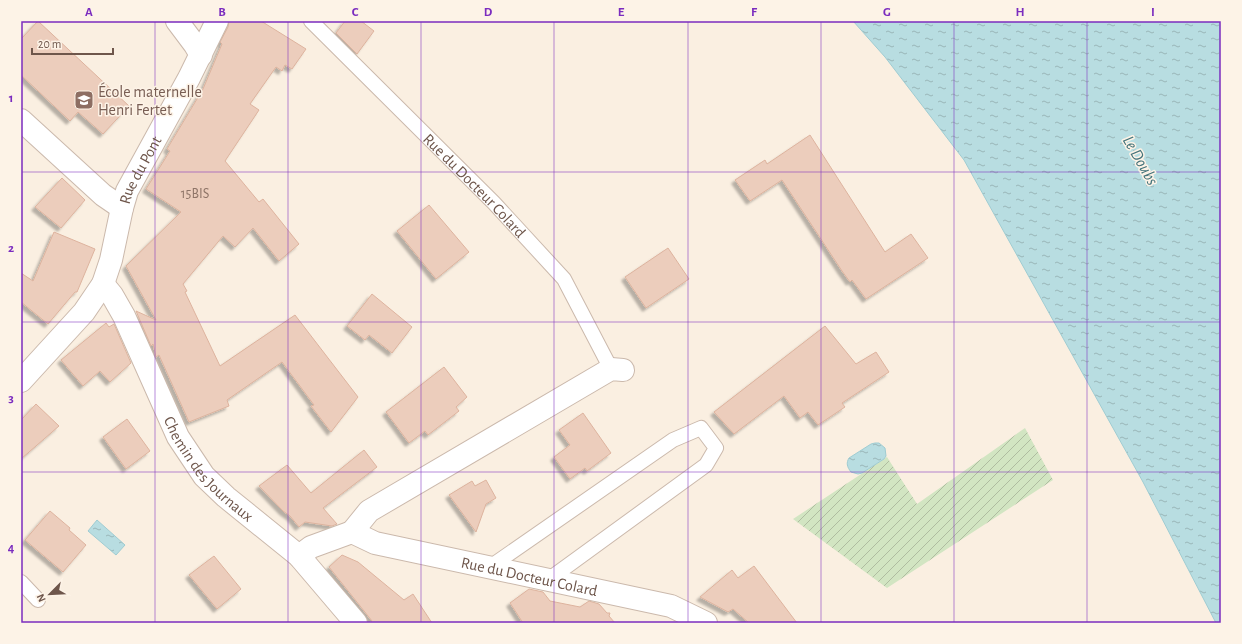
<svg xmlns="http://www.w3.org/2000/svg" width="1242" height="644" viewBox="0 0 1242 644" font-family="'Alegreya Sans',sans-serif">
	<style>
		.garden { fill: url(#garden-furrows) }
		.water { fill: url(#water-ripples); stroke: #9fccd2 }
		.building { fill: #eccdbc; stroke: #ddb39e; filter: url(#shadow) }
		.lines { fill: none; stroke-linecap: round; stroke-linejoin: round }
		.lane-casing { stroke: #cbb9ac; stroke-width: 16 }
		.street-casing { stroke: #cbb9ac; stroke-width: 24 }
		.lane { stroke: #fff; stroke-width: 14 }
		.street { stroke: #fff; stroke-width: 22 }
		.grid { fill: none; stroke: #7b2cbf; stroke-width: 1; stroke-opacity: 0.55 }
		.labels { text-anchor: middle; stroke-width: 3; stroke-linejoin: round; paint-order: stroke }
		.number-label { font-size: 14px; fill: #8e7467 }
		.education-label { font-size: 16px; fill: #785e54; stroke: #fdf3e7; text-anchor: start }
		.street-label { font-size: 16px; fill: #6e564b; stroke: #fdf3e7 }
		.water-label { font-size: 17px; font-style: italic; fill: #43737a; stroke: #fdf3e7 }
		.neatline { fill: none; stroke: #7b2cbf; stroke-width: 1.5 }
		.grid-label { font-size: 13px; text-anchor: middle; font-weight: bold; fill: #7b2cbf }
	</style>
	<defs>
		<pattern id="garden-furrows" width="10" height="10" patternUnits="userSpaceOnUse"><rect width="10" height="10" fill="#d2e5c2"/><path d="M-1 1l2-2M0 10L10 0M9 11l2-2" fill="none" stroke="#afbca0"/></pattern>
		<pattern id="water-ripples" width="26" height="14" patternUnits="userSpaceOnUse"><rect width="26" height="14" fill="#b8dde1"/><path d="M2 4q2-2 4 0t4 0M15 11q2-2 4 0t4 0" fill="none" stroke="#9ab6b8"/></pattern>
		<filter id="shadow"><feDropShadow dx="-3.5" dy="3.5" stdDeviation="1" flood-color="#0004"/></filter>
	</defs>
	<rect width="100%" height="100%" fill="#faefe1"/>
	<path class="garden" d="M1025,428L1053,480L887,588L793,519L887,457L917,504Z"/>
	<path class="water" d="M853,21H1221V623H1216L1143,482L964,160L885,57Z
		M875,443H879L885,448L886,456L884,459L862,473L858,474L851,472C847,467 846,463 849,458L871,444Z
		M97,520L125,545L116,555L88,531Z"/>
	<path class="building" d="M38,21L129,106L103,134L78,112L70,121L21,75V39Z
		M229,21H261L306,49L292,69L285,65L282,71L276,67L250,104L259,110L225,161L259,202L263,199L299,244L279,261L253,228L235,247L223,236L183,284L187,291L185,292L220,366L295,315L358,397L331,432L311,406L314,405L282,362L227,400L229,406L189,422L159,355L156,357L153,344L151,346L136,311L156,320L126,266L181,212L146,189L170,151L167,149L203,89L222,44L220,42L228,27Z
		M345,21H361L374,31L357,54L336,33Z
		M810,135L885,252L911,234L928,258L866,299L852,280L850,282L842,271L782,180L750,201L735,180L765,160L767,164Z
		M62,178L85,200L61,228L35,207Z
		M429,205L469,252L436,279L397,231Z
		M54,232L95,249L77,292H75L48,324L21,302V273L33,281Z
		M668,248L689,279L646,308L625,277Z
		M372,294L412,327L392,353L369,335L365,340L347,326Z
		M106,323L109,327L114,324L131,363L110,382L100,371L83,386L61,360Z
		M825,326L856,364L876,352L889,372L842,403L845,407L818,425L808,412L800,418L784,396L734,434L714,412Z
		M444,367L467,397L456,407L459,411L428,435L425,431L409,443L386,412Z
		M36,404L59,426L21,459V420Z
		M583,413L611,453L587,471L585,468L570,479L554,457L570,445L559,430Z
		M127,419L150,451L126,469L103,437Z
		M364,450L377,467L323,508L337,524L332,526L305,522L299,527L290,516L283,511L259,486L287,465L311,493Z
		M486,480L496,498L486,504L476,532L449,495L472,481L475,486Z
		M50,511L70,528L69,530L86,545L63,572L25,540Z
		M342,555L358,562L404,600L413,594L432,623H369L372,621L329,567Z
		M214,556L241,589L217,609L189,575Z
		M754,566L797,623H749L733,609L728,612L700,597L732,570L738,578Z
		M529,589L543,592L550,601L580,607L589,601L599,604L607,613H610L609,616L615,623H523L510,603Z"/>
	<g class="lines">
		<defs>
			<g id="lane">
				<path id="s1" d="M311,21L494,203L564,279L611,369"/>
				<path d="M490,567L673,440L701,428L716,448L706,465L548,580"/>
				<path d="M21,582L38,600"/>
			</g>
			<g id="street">
				<path d="M177,21L195,45L201,55"/>
				<path d="M21,120L103,195L122,208"/>
				<path id="s2" d="M103,284L112,295L124,316L178,437L204,476L226,497L299,556L356,623"/>
				<path id="s3" d="M21,381L84,312L103,284L111,260L122,208L127,191L189,78L217,21"/>
				<path d="M352,532L369,511L611,369L623,370"/>
				<path id="s4" d="M299,556L311,547L352,532L375,543L671,606L706,623"/>
			</g>
		</defs>
		<use href="#lane" class="lane-casing"/>
		<use href="#street" class="street-casing"/>
		<use href="#lane" class="lane"/>
		<use href="#street" class="street"/>
	</g>
	<path class="grid" d="M155,21V623M288,21V623M421,21V623M554,21V623M688,21V623M821,21V623M954,21V623M1087,21V623M21,172H1221M21,322H1221M21,472H1221"/>
	<defs>
		<symbol id="school-square" viewBox="-11 -11 22 22"><rect x="-9" y="-9" width="18" height="18" rx="4" fill="#8d6e63" stroke="#fdf3e7"/><path d="M0-5L7-2L0 1L-7-2ZM-4 1L0 2.5L4 1V4Q0 6-4 4Z" fill="#fff"/></symbol>
	</defs>
	<g fill-rule="evenodd">
		<use href="#school-square" x="73" y="89" width="22" height="22"/>
	</g>
	<g class="labels">
		<g class="number-label">
			<text x="195" y="198">15BIS</text>
		</g>
		<g class="education-label">
			<text x="98" y="97">École maternelle<tspan x="98" dy="18">Henri Fertet</tspan></text>
		</g>
		<g class="street-label">
			<text dy="6" stroke="none"><textPath href="#s3" startOffset="248">Rue du Pont</textPath></text>
			<text dy="6" stroke="none"><textPath href="#s1" startOffset="232">Rue du Docteur Colard</textPath></text>
			<text dy="6" stroke="none"><textPath href="#s2" startOffset="215">Chemin des Journaux</textPath></text>
			<text dy="6" stroke="none"><textPath href="#s4" startOffset="242">Rue du Docteur Colard</textPath></text>
		</g>
		<g class="water-label">
			<text transform="translate(1141 160) rotate(60)" y="6">Le Doubs</text>
		</g>
	</g>
	<rect width="1242" height="644" fill="none" stroke="#fdf3e7" stroke-width="44"/>
	<g transform="translate(50 594) rotate(246)" stroke="#fdf3e7" stroke-width="3" paint-order="stroke">
	<path d="M0-3L7 15L0 10L-7 15Z" fill="#6e564b"/>
	<text y="-6" font-size="11" font-weight="bold" text-anchor="middle" fill="#6e564b">N</text>
	</g>
	<path d="M32 48v6h81v-6" fill="none" stroke="#6e564b" stroke-width="2"/>
	<text x="38" y="48" font-size="12" fill="#6e564b" stroke="#fdf3e7" stroke-width="3" paint-order="stroke">20 m</text>
	<rect x="22" y="22" width="1198" height="600" class="neatline"/>
	<g class="grid-label">
		<text x="89" y="16">A</text>
		<text x="222" y="16">B</text>
		<text x="355" y="16">C</text>
		<text x="488" y="16">D</text>
		<text x="621" y="16">E</text>
		<text x="754" y="16">F</text>
		<text x="887" y="16">G</text>
		<text x="1020" y="16">H</text>
		<text x="1153" y="16">I</text>
		<text x="11" y="102">1</text>
		<text x="11" y="252">2</text>
		<text x="11" y="402">3</text>
		<text x="11" y="552">4</text>
	</g>
</svg>
